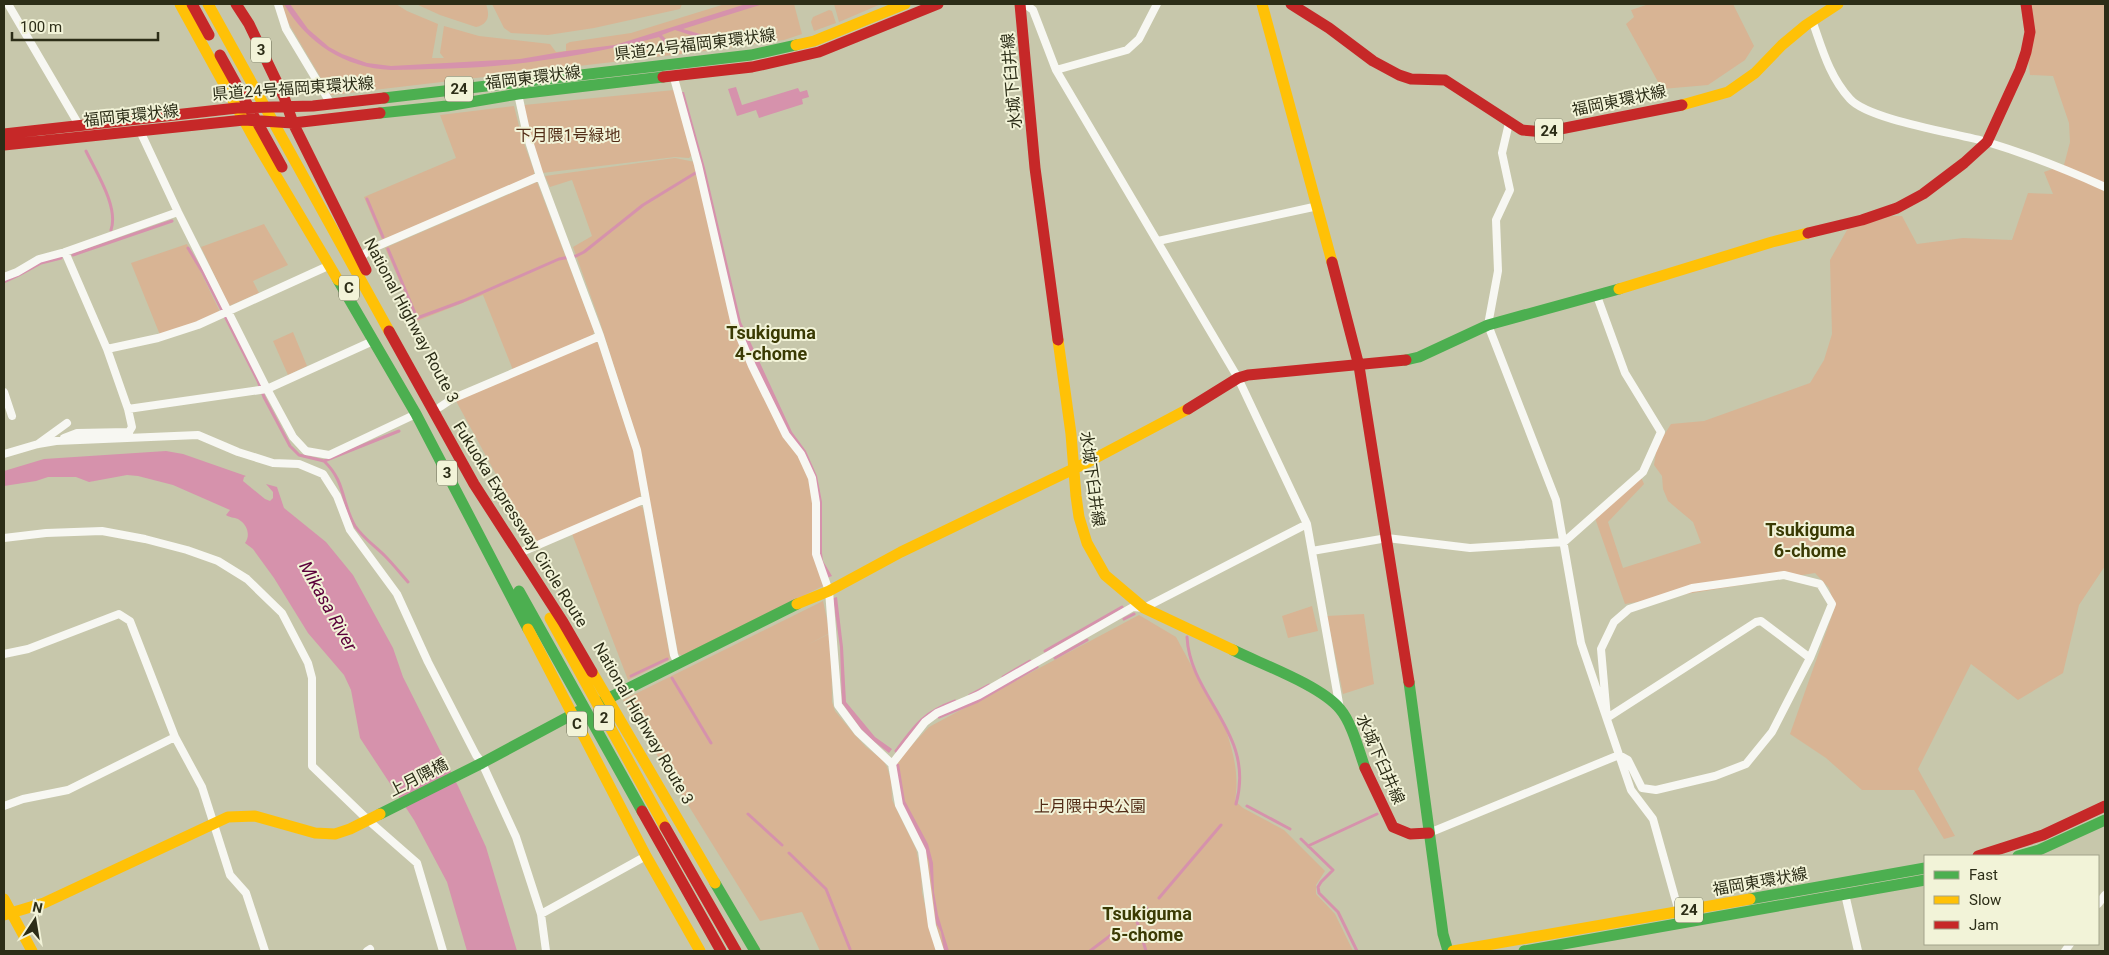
<svg xmlns="http://www.w3.org/2000/svg" width="2109" height="955" viewBox="0 0 2109 955" font-family="Roboto,'Noto Sans JP',sans-serif">
	<style>
		.green { fill: #d8b494 }
		.water { fill: #d692ac }
		.lines { fill: none; stroke-linecap: round; stroke-linejoin: round }
		.stream { stroke: #d692ac; stroke-width: 3 }
		.street { stroke: #f7f7f2; stroke-width: 8 }
		.fast { stroke: #4caf50; stroke-width: 11 }
		.slow { stroke: #ffc107; stroke-width: 11 }
		.jam { stroke: #c62828; stroke-width: 11 }
		.labels { text-anchor: middle; stroke-width: 4; stroke-linejoin: round; paint-order: stroke }
		.shield { fill: #f2f3d8; stroke: #676851; stroke-width: 1 }
		.shield-label { font-size: 15px; font-weight: bold; fill: #2c2d17 }
		.street-label { font-size: 16px; fill: #2c2d17; stroke: #f2f3d8 }
		.park-label { font-size: 16px; fill: #532d17; stroke: #f2f3d8 }
		.neighbourhood-label { font-size: 18px; font-weight: bold; fill: #3a3a03; stroke: #f2f3d8 }
		.water-label { font-size: 18px; font-style: italic; fill: #5c013b; stroke: #f2f3d8 }
	</style>
	<rect width="100%" height="100%" fill="#c7c7ab"/>
	<path class="green" d="M282,4H396L407,11L438,24L432,58H444L440,53L444,26L479,36L550,44L556,52L566,51V44L570,42L631,33L725,4H794L802,34L784,40L690,53L331,95L286,19Z
		M416,4H486C490,15 489,24 476,27L440,15Z
		M492,4H682L680,9L594,28L548,35L511,33L504,28Z
		M834,4H881L839,22Z
		M1649,4H1733L1754,46L1745,60L1708,85L1662,89L1626,24L1634,17L1631,10Z
		M2021,4H2105V566L2079,605L2063,673L2018,700L1971,664L1918,769L1955,836L1944,839L1914,790H1862L1826,758L1790,734L1835,607L1829,588L1815,573L1625,604L1595,518L1641,477L1644,484L1608,522L1623,568L1701,543L1693,522L1668,501L1663,489L1662,476L1654,465L1657,446L1671,424L1704,421L1810,383L1824,360L1832,334L1830,260L1855,216H1902L1917,244L1963,238L2012,240L2028,193L2053,194L2044,172L2064,165L2070,142L2069,123L2053,76L2030,75Z
		M829,10L832,11L836,23L814,31L811,22L813,17Z
		M674,90L693,154L689,158L675,157L542,173L530,136L524,105Z
		M514,106L522,138L534,171V177L382,240L364,197L456,158L440,115Z
		M675,158L695,162L727,305L810,479L825,585L682,656L678,653L640,448L599,319L573,247L592,236L572,180L550,187L545,176Z
		M537,182L594,331L593,335L513,370L483,295L417,321L385,248Z
		M264,224L288,265L253,281L259,293L229,306L201,247Z
		M187,244L220,312L204,320L160,335L131,263Z
		M293,332L307,366L288,375L273,341Z
		M595,341L598,343L634,452L641,494L639,499L534,544L456,401Z
		M639,505L643,508L670,657L669,660L628,680L572,534Z
		M823,601L830,633L807,645L831,633L832,702L835,711L854,734L866,747L883,760L887,767L891,780L892,800L916,849L921,874L922,893L936,950L820,951L802,912L760,921L623,700Z
		M1312,606L1318,631L1288,638L1282,616Z
		M1364,614L1374,684L1343,694L1327,616Z
		M1139,615L1176,637L1226,730C1234,755 1239,774 1235,801L1243,808L1284,830L1325,871L1316,885V894L1335,914L1353,951H943L934,917L926,863L900,804L894,764L929,727Z"/>
	<path class="water" d="M284,4H290L308,29L329,47L342,54L367,63L391,66L520,59L567,51L615,45L746,4H763L683,29L710,37L723,46L714,47L709,41L675,30L662,35L679,53L675,54L659,37C605,51 550,61 494,66C460,69 425,69 391,70C345,68 307,43 284,4Z
		M736,87L742,105L798,88L800,92L807,90L809,97L802,99L803,104L759,118L756,110L737,116L728,89Z
		M681,92H684L705,168L741,322L792,432L806,451L817,476L822,502V553L823,561L832,576L827,578L820,561L817,491L753,364L737,324Z
		M166,451L183,454L246,476L244,477L243,481L265,499L270,501L273,498V492L266,484L277,487L284,508L326,542L353,575L393,648L403,677L458,786L486,847L517,951H467L447,882L414,820L360,738L351,690L344,675L308,633L274,578L253,549L245,543C251,535 247,524 238,519C234,517 230,518 226,515L230,510L173,485L138,476L127,475L89,482L76,477H48L36,481L4,486V471L44,459Z
		M837,597L843,647L846,702L875,737L892,749L889,753L872,740L861,729L842,703L840,647L833,598Z
		M896,764H899L905,801L928,844L933,863L934,892L938,915L949,951H944L941,932L936,923L929,862L924,846L901,802Z"/>
	<g class="lines">
		<path class="stream" d="M86,151C96,172 119,207 111,230
			M367,199L383,237
			M188,248L203,273L258,381L264,397L290,446L299,455L324,461L399,431
			M388,249L417,318L463,301L559,259L576,256L584,252L643,205L697,172
			M73,255L172,221
			M4,282L19,275L41,263L61,258
			M324,461C346,482 341,502 355,526C363,538 375,546 385,556C393,564 400,573 408,582
			M1124,619L1134,614
			M1187,637C1190,698 1256,733 1236,804
			M1045,651L1122,607
			M1055,658L1087,640
			M631,676L667,659
			M1003,677L1030,661
			M672,678L711,743
			M970,695L989,685
			M939,717L978,701L1037,667
			M896,751C916,724 923,713 955,701
			M1247,806L1290,829
			M748,814L782,845
			M1301,839L1333,870L1321,882L1318,887L1319,893L1338,912L1357,951
			M1308,846L1377,814
			M789,853L826,889L850,949
			M1159,898L1221,825
			M1136,918L1146,951
			M1135,919L1147,908
			M1090,951L1111,935"/>
		<path class="street" d="M8,4L79,125
			M278,4L286,29L331,104
			M1025,4L1033,10L1056,70L1238,378L1307,524L1340,709
			M1812,20C1822,48 1829,76 1850,99C1869,120 1956,133 1987,142C2027,154 2067,170 2105,187
			M1056,70L1127,50L1139,39L1157,4
			M674,78L698,165L735,325L752,366L786,435L801,454L812,478L816,503V554L829,591L838,705L858,732L892,764L899,805L922,851L932,926L940,951
			M518,94L527,135L540,176L600,336L637,450L674,655L678,664
			M1509,123L1502,153L1510,190L1496,220L1498,271L1488,325L1556,500L1581,643L1631,790L1653,819L1679,912
			M140,131L178,212L267,389L293,437L306,451L329,455L416,414
			M1158,241L1318,206
			M65,252L107,349L128,409
			M359,258L373,248L540,176
			M4,277L17,272L39,259L65,252L178,212
			M107,349L158,338L198,325L328,266
			M4,392L12,416
			M440,407L452,399L600,336
			M64,438L77,433L129,432L132,427L128,409L267,389L373,341
			M38,444L67,423
			M4,454L38,444L56,441L198,435L238,452L273,463L299,464L323,474L337,496L350,530L397,594L428,662L476,755L482,763L516,837L541,914L546,951
			M4,538L46,533L102,531L145,539L187,550L218,561L247,579L282,613L308,663L312,678V766L369,821L417,863L443,951
			M524,551L645,499
			M1312,551L1387,538L1470,548L1564,542L1643,472L1661,432L1625,373L1597,296
			M1784,575L1820,584L1832,604L1810,658L1761,621L1756,622L1607,718L1601,649L1614,622L1629,609L1692,588Z
			M4,654L28,649L119,614L130,621L175,737L202,787L230,875L246,893L265,951
			M892,764L925,722L937,713L979,695L1133,607L1144,608L1307,524
			M4,806L23,799L68,790L175,737
			M1429,833L1619,755L1628,760L1642,788L1656,790L1715,776L1746,764L1772,732L1810,658
			M1845,894L1858,951
			M2098,904L2105,895
			M541,914L646,856
			M367,951L370,949
			M2065,951L2070,944"/>
		<path class="fast" d="M384,98L751,55L796,45
			M380,113L447,106L518,94L663,77
			M338,280L416,414L528,629
			M1406,360L1419,357L1488,325L1619,289
			M519,591L642,811
			M1233,650C1261,664 1320,685 1340,709C1352,723 1359,751 1365,768
			M1409,682L1443,934L1448,951
			M601,702L797,604
			M380,814L482,763L579,711
			M2018,856L2039,850L2105,820
			M715,883L755,951
			M1750,899L1925,868
			M1524,951L1925,880"/>
		<path class="slow" d="M180,4L256,142L338,280
			M208,4L389,331
			M1262,4L1332,262
			M796,45L814,41L905,4
			M1682,105L1728,92L1755,73L1782,45L1806,25L1838,4
			M1619,289L1772,242L1808,233
			M1058,340L1071,434L1076,496L1079,517L1087,543L1105,575L1144,608L1233,650
			M797,604L829,591L901,552L1090,461L1188,409
			M550,618L665,827
			M528,629L646,856L700,951
			M592,672L715,883
			M4,899L32,951
			M4,915L44,903L228,817L255,816L315,833L335,834L350,829L380,814
			M1453,951L1750,899"/>
		<path class="jam" d="M192,4L209,35
			M236,4L249,24L284,97L293,123L366,270
			M1020,4L1035,168L1058,340
			M1291,4L1329,28L1373,61L1399,75L1411,79L1445,80L1522,130L1545,132L1682,105
			M220,55L282,167
			M663,77L752,67L819,52L938,4
			M4,134L237,108L313,106L384,98
			M4,145L244,120L293,123L380,113
			M1808,233L1862,220L1897,208L1923,194L1964,163L1987,142L2020,70L2026,52L2030,32L2026,4
			M1332,262L1359,366L1409,682
			M389,331L474,484L563,622L592,672
			M1188,409L1238,378L1248,375L1406,360
			M1365,768L1393,827L1410,834L1429,833
			M642,811L721,951
			M665,827L736,951
			M1978,856L2043,835L2105,806"/>
	</g>
	<g class="labels">
		<g class="shield">
			<rect x="251" y="37.5" width="20" height="25" rx="4"/>
			<rect x="445" y="76.5" width="28" height="25" rx="4"/>
			<rect x="1535" y="118.5" width="28" height="25" rx="4"/>
			<rect x="339" y="275.5" width="20" height="25" rx="4"/>
			<rect x="437" y="460.5" width="20" height="25" rx="4"/>
			<rect x="594" y="705.5" width="20" height="25" rx="4"/>
			<rect x="567" y="711.5" width="20" height="25" rx="4"/>
			<rect x="1675" y="897.5" width="28" height="25" rx="4"/>
		</g>
		<g class="shield-label">
			<text x="261" y="55">3</text>
			<text x="459" y="94">24</text>
			<text x="1549" y="136">24</text>
			<text x="349" y="293">C</text>
			<text x="447" y="478">3</text>
			<text x="604" y="723">2</text>
			<text x="577" y="729">C</text>
			<text x="1689" y="915">24</text>
		</g>
		<g class="street-label">
			<text transform="translate(695 44) rotate(-7)" y="6">県道24号福岡東環状線</text>
			<text transform="translate(533 77) rotate(-7)" y="6">福岡東環状線</text>
			<text transform="translate(1011 81) rotate(-95)" y="6">水城下臼井線</text>
			<text transform="translate(293 88) rotate(-4)" y="6">県道24号福岡東環状線</text>
			<text transform="translate(1619 100) rotate(-12)" y="6">福岡東環状線</text>
			<text transform="translate(131 115) rotate(-6)" y="6">福岡東環状線</text>
			<text transform="translate(412 320) rotate(62)" y="6">National Highway Route 3</text>
			<text transform="translate(1093 479) rotate(82)" y="6">水城下臼井線</text>
			<text transform="translate(521 524) rotate(58)" y="6">Fukuoka Expressway Circle Route</text>
			<text transform="translate(644 723) rotate(60)" y="6">National Highway Route 3</text>
			<text transform="translate(1381 759) rotate(66)" y="6">水城下臼井線</text>
			<text transform="translate(418 777) rotate(-27)" y="6">上月隅橋</text>
			<text transform="translate(1760 881) rotate(-10)" y="6">福岡東環状線</text>
		</g>
		<g class="park-label">
			<text x="568" y="141">下月隈1号緑地</text>
			<text x="1090" y="812">上月隈中央公園</text>
		</g>
		<g class="neighbourhood-label">
			<text x="771" y="339">Tsukiguma<tspan x="771" dy="21">4-chome</tspan></text>
			<text x="1810" y="536">Tsukiguma<tspan x="1810" dy="21">6-chome</tspan></text>
			<text x="1147" y="920">Tsukiguma<tspan x="1147" dy="21">5-chome</tspan></text>
		</g>
		<g class="water-label">
			<text transform="translate(328 606) rotate(61)" y="6">Mikasa River</text>
		</g>
	</g>
	<rect width="2109" height="955" fill="none" stroke="#2c2d17" stroke-width="10"/>
	<rect x="1924" y="855" width="175" height="90" fill="#f2f3d8" stroke="#a3a48b"/>
	<rect x="1934" y="871" width="25" height="8" fill="#4caf50" stroke="#a3a48b"/>
	<text x="1969" y="880" font-size="15" fill="#2c2d17">Fast</text>
	<rect x="1934" y="896" width="25" height="8" fill="#ffc107" stroke="#a3a48b"/>
	<text x="1969" y="905" font-size="15" fill="#2c2d17">Slow</text>
	<rect x="1934" y="921" width="25" height="8" fill="#c62828" stroke="#a3a48b"/>
	<text x="1969" y="930" font-size="15" fill="#2c2d17">Jam</text>
	<g transform="translate(35 920) rotate(12)" stroke="#f2f3d8" stroke-width="4" paint-order="stroke">
	<path d="M0-4L9 19L0 12L-9 19Z" fill="#2c2d17"/>
	<text y="-8" font-size="14" font-weight="bold" text-anchor="middle" fill="#2c2d17">N</text>
	</g>
	<path d="M12 32v8h146v-8" fill="none" stroke="#2c2d17" stroke-width="2.5"/>
	<text x="20" y="32" font-size="15" fill="#2c2d17" stroke="#f2f3d8" stroke-width="4" paint-order="stroke">100 m</text>
</svg>
